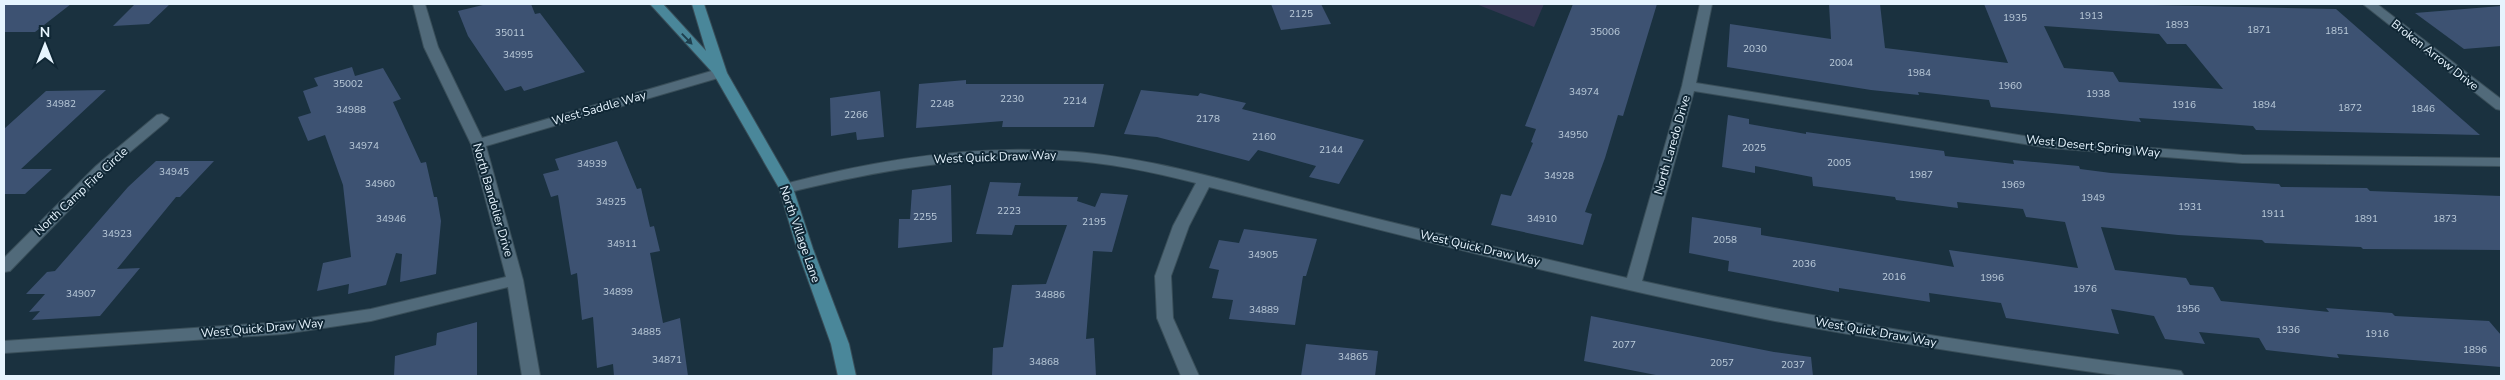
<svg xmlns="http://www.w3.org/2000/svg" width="2505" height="380" font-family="'Nunito Sans',sans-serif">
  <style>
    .green { fill: #333652 }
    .building { fill: #3d5272; fill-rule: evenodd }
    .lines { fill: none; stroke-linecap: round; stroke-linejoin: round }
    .street-casing { stroke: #394e59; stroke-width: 2 }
    .secondary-casing { stroke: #394e59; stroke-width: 2 }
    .street { fill: #516a7a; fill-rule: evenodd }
    .secondary { fill: #4a879a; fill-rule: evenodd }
    .oneway { fill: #1e3f4e }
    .labels { text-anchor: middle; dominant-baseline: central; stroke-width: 4; stroke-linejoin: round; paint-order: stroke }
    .number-label { font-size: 10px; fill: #bcccdb }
    .street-label { font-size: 12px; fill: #e6f4fe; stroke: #102735 }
  </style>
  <rect width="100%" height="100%" fill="#1a313f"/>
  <polygon class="green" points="1476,4 1544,4 1534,27"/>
  <g class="building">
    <polygon points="4,4 71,4 35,32 4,32"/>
    <polygon points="135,4 170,4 149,24 113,26"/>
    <polygon points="487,4 531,4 535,14 540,13 585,72 524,91 521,86 505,91 468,36 458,11"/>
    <polygon points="1271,4 1321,4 1331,24 1281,30"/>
    <polygon points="1573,4 1657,4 1623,116 1618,115 1605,158 1585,212 1592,214 1583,245 1491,225 1501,194 1511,196 1533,143 1531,142 1536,129 1525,126"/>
    <path d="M1829 4H1880L1885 48 2008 63 1984 4H2109L2336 9 2480 135 2256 130 2253 126 2139 118 2141 122 1991 107 1989 100 1918 92 1919 95 1871 90 1727 67 1730 24 1831 39ZM2044 26 2159 34 2167 44H2186L2223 89 2119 82 2113 72 2064 68Z"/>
    <polygon points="2501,6 2501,46 2464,49 2415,13"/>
    <polygon points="352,67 355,76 383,68 401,99 393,102 421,163 426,162 434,197 437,197 441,221 436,274 400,282 402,254 396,253 386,285 348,294 349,284 317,291 323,263 351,257 343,185 325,135 308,141 298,117 311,113 303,91 318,86 314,78"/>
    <polygon points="966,80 966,84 1104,84 1094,127 1002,127 1003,121 916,128 919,84"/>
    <polygon points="106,90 21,169 52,169 25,194 4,194 4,129 46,91"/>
    <polygon points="1141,90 1198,96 1200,93 1246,103 1242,109 1364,140 1339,184 1309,177 1316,166 1258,150 1249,161 1157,137 1124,134"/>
    <polygon points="880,91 884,137 857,140 856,132 831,136 830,98"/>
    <polygon points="1728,115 1749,119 1749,124 1806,134 1806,132 1944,151 1945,156 2014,164 2013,160 2079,166 2080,169 2111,173 2247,182 2279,184 2281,187 2367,188 2370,191 2501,196 2501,250 2363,249 2361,247 2265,243 2262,240 2178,235 2101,227 2115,270 2186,278 2190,285 2213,287 2221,301 2329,312 2326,308 2392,313 2395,316 2489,321 2501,335 2501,367 2337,354 2339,358 2266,350 2259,338 2199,332 2205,344 2165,339 2154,316 2111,309 2119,334 2006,318 2001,303 1929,293 1930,302 1839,288 1839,292 1728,271 1729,261 1689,253 1692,217 1761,228 1761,235 1954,267 1949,250 2078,268 2065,222 2026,217 2023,209 1957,202 1958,208 1896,200 1895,197 1813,186 1812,177 1755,166 1755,173 1722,167"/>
    <polygon points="617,141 637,189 641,188 650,227 654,226 660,251 650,253 663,323 680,318 688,376 614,376 613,364 597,368 593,317 582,320 577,273 571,275 558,195 551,197 543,174 559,170 555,159"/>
    <polygon points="156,161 214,161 180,197 176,197 117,269 140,268 100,316 32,320 40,311 29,312 45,294 26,294 47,272 55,271 128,187"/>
    <polygon points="990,182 1021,183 1018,196 1078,197 1077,201 1095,207 1101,193 1128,195 1112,252 1093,251 1086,339 1094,338 1096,376 992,376 993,348 1003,347 1012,285 1046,284 1067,225 1015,225 1012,235 976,234"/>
    <polygon points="951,185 952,242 898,248 899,219 910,219 912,190"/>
    <polygon points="1244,229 1317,239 1306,276 1303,276 1295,325 1229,319 1233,300 1212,298 1219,270 1209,268 1219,240 1239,243"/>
    <polygon points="1591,316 1774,352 1811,357 1813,376 1661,376 1584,361"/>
    <polygon points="477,322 477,376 394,376 395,356 436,345 437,333"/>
    <polygon points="1306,344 1378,351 1375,376 1301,376"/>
  </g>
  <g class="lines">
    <defs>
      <g id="street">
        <polygon points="413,4 425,4 438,47 482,138 715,70 720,69 727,73 725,76 486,146 523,280 540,376 522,376 508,287 371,321 283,334 4,353 4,341 283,322 371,309 506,277 471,144 424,47"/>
        <path d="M1700 4H1712L1696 83 2050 140 2242 155 2501 158V166L2242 163 2050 148 1694 91 1642 281C1818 320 1996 347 2175 370L2181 371 2184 376H2128L2107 374C1994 358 1882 341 1770 320 1582 283 1395 233 1209 187L1189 226 1171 276 1173 318 1199 376H1181L1157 318 1155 276 1173 226 1196 183C1152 172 1107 162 1061 160 968 154 876 171 786 193L779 188 781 185C871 161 966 145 1060 151 1145 155 1228 182 1310 202 1415 229 1521 253 1627 278L1682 86Z"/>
        <polygon points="2363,4 2377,4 2501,99 2501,110 2496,109"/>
        <polygon points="162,114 169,118 167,121 106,172 10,271 4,272 4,258 96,166 157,115"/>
      </g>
      <polygon id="secondary" points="650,4 663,4 706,51 692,4 704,4 727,73 793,188 813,249 849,344 856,376 838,376 831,344 797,249 779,188 713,73"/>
    </defs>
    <use href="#street" class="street-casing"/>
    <use href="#secondary" class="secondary-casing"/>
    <use href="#street" class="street"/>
    <use href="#secondary" class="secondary"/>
  </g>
  <defs><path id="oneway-solid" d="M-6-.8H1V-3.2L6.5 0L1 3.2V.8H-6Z" transform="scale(1.25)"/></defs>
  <use class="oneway" href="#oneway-solid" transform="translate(687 39) rotate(46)"/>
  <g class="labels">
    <g class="number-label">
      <text x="1301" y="14">2125</text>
      <text x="2091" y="16">1913</text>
      <text x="2015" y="18">1935</text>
      <text x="2177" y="25">1893</text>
      <text x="2259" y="30">1871</text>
      <text x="2337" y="31">1851</text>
      <text x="1605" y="32">35006</text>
      <text x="510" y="33">35011</text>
      <text x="1755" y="49">2030</text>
      <text x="518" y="55">34995</text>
      <text x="1841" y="63">2004</text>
      <text x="1919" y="73">1984</text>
      <text x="348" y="84">35002</text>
      <text x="2010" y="86">1960</text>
      <text x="1584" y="92">34974</text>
      <text x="2098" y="94">1938</text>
      <text x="1012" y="99">2230</text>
      <text x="1075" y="101">2214</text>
      <text x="61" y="104">34982</text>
      <text x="942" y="104">2248</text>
      <text x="2184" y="105">1916</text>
      <text x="2264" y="105">1894</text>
      <text x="2350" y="108">1872</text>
      <text x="2423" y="109">1846</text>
      <text x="351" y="110">34988</text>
      <text x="856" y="115">2266</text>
      <text x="1208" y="119">2178</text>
      <text x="1573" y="135">34950</text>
      <text x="1264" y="137">2160</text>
      <text x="364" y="146">34974</text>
      <text x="1754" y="148">2025</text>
      <text x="1331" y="150">2144</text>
      <text x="1839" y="163">2005</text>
      <text x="592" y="164">34939</text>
      <text x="174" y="172">34945</text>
      <text x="1921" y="175">1987</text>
      <text x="1559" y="176">34928</text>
      <text x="380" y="184">34960</text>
      <text x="2013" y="185">1969</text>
      <text x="2093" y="198">1949</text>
      <text x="611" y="202">34925</text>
      <text x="2190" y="207">1931</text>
      <text x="1009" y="211">2223</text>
      <text x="2273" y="214">1911</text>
      <text x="925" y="217">2255</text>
      <text x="391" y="219">34946</text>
      <text x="1542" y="219">34910</text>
      <text x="2366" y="219">1891</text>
      <text x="2445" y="219">1873</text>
      <text x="1094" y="222">2195</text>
      <text x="117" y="234">34923</text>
      <text x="1725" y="240">2058</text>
      <text x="622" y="244">34911</text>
      <text x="1263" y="255">34905</text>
      <text x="1804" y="264">2036</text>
      <text x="1894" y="277">2016</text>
      <text x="1992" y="278">1996</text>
      <text x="2085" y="289">1976</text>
      <text x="618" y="292">34899</text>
      <text x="81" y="294">34907</text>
      <text x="1050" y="295">34886</text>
      <text x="2188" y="309">1956</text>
      <text x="1264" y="310">34889</text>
      <text x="2288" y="330">1936</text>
      <text x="646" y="332">34885</text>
      <text x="2377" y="334">1916</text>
      <text x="1624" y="345">2077</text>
      <text x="2475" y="350">1896</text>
      <text x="1353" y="357">34865</text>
      <text x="667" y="360">34871</text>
      <text x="1044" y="362">34868</text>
      <text x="1722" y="363">2057</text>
      <text x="1793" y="365">2037</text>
    </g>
    <g class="street-label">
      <text transform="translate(2435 55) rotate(38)">Broken Arrow Drive</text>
      <text transform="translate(599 108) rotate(-16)">West Saddle Way</text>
      <text transform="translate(1672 145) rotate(-74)">North Laredo Drive</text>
      <text transform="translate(2093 146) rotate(6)">West Desert Spring Way</text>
      <text transform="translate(995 157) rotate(-2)">West Quick Draw Way</text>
      <text transform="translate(81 191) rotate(-43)">North Camp Fire Circle</text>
      <text transform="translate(493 200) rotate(74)">North Bandolier Drive</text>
      <text transform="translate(800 234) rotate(71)">North Village Lane</text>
      <text transform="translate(1480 248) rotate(13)">West Quick Draw Way</text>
      <text transform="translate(262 328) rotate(-5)">West Quick Draw Way</text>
      <text transform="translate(1876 332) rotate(10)">West Quick Draw Way</text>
    </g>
  </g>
  <rect width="2505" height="380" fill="none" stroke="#e6f4fe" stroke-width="10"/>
  <g transform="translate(45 45)" stroke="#102735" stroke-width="4" paint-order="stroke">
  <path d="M0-4L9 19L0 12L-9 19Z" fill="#e6f4fe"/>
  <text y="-8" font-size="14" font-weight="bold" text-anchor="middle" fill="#e6f4fe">N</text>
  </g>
</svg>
